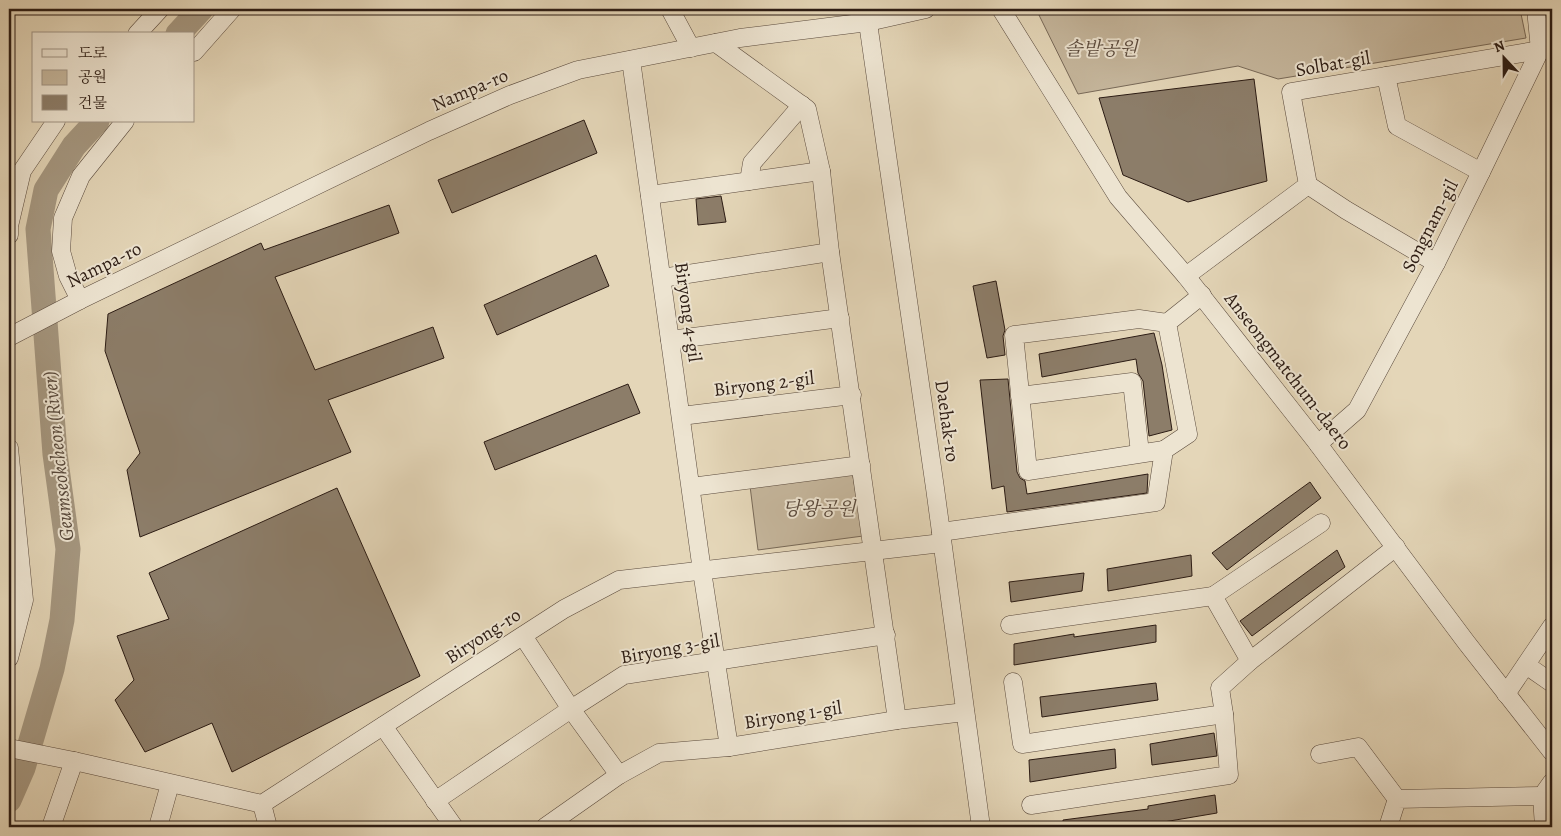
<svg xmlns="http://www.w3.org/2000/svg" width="1561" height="836" font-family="Alegreya,'Noto Serif KR',serif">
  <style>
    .green { fill: #c5b69c; stroke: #786958 }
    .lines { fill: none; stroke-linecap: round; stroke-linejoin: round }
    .river { stroke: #a59780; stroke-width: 25 }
    .building { fill: #8c7d69; stroke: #2c1c14 }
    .minor-casing { stroke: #5a4a3d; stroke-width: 19 }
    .minor { stroke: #ede4d1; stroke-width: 18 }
    .labels { text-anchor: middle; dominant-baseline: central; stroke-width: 4; stroke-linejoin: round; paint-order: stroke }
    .park-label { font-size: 19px; font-style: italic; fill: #5a4a3d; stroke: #ede4d1 }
    .street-label { font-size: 19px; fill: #2c1c14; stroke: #ede4d1 }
    .water-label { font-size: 20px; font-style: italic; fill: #56473a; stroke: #ede4d1 }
  </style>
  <rect width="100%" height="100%" fill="#e4d6b8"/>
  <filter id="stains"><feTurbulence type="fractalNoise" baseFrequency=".004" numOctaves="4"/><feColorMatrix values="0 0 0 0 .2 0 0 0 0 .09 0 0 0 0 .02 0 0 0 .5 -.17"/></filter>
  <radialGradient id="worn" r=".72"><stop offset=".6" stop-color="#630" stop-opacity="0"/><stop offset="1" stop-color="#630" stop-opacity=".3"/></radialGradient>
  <g class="green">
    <polygon points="1036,9 1520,9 1526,38 1278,79 1238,66 1078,94"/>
    <polygon points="852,470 863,536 758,550 750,486"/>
  </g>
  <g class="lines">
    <g class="river">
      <polyline points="178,34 201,9"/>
      <polyline points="9,800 23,768 52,669 62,620 68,549 55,454 38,229 46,190 74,146 97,121"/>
    </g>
  </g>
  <g class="building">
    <polygon points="1254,79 1267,181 1188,202 1123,175 1099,98"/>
    <polygon points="584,120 597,153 452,213 438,180"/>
    <polygon points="721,196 726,222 698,225 696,199"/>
    <polygon points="389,205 399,233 275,277 315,370 433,327 444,358 328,400 351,452 140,537 127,470 140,453 105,351 108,314 261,243 264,250"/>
    <polygon points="596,255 609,286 497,335 484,305"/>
    <polygon points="996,281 1005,330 1003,336 1005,355 987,358 973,286"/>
    <polygon points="1154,333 1162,365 1172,430 1149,436 1143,381 1138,373 1136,359 1042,377 1039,354"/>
    <polygon points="1008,379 1017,472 1020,478 1025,481 1027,494 1148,474 1147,493 1007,512 1004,486 992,489 980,380"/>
    <polygon points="628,384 640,413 495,470 484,442"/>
    <polygon points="1310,482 1321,498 1227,570 1212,553"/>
    <polygon points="337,488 420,676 232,772 212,723 145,752 115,700 134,680 117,636 169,619 149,573"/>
    <polygon points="1337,550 1345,567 1252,636 1240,621"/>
    <polygon points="1191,555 1192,576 1108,591 1107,569"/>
    <polygon points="1084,573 1082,591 1011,602 1009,582"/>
    <polygon points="1156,625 1156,642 1014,665 1014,644 1074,634 1074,637"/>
    <polygon points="1156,683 1158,700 1042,717 1040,697"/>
    <polygon points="1214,733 1217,756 1152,765 1150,744"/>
    <polygon points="1115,749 1116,768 1030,782 1029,760"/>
    <polygon points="1215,795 1217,813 1134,827 1063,827 1063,820 1148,809 1148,806"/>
  </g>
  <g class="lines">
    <defs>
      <g id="minor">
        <polyline points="670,9 691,48"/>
        <polyline points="866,9 935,488 981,827"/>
        <polyline points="1001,9 1118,197 1186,276 1318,444 1466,642 1552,752"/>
        <polyline points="137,34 160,9"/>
        <polyline points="716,43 807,109 821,171 830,252 897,720"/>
        <polyline points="194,52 232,9"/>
        <polyline points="631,60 702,571 729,747"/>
        <polyline points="1386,76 1397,126 1481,172"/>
        <polyline points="749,181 752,163 802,105"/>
        <polyline points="1308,185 1346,210 1436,263"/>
        <polyline points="650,195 821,171"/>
        <polyline points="9,235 9,226 22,171 56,121"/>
        <polyline points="1186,276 1308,185 1291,92 1552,48"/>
        <polyline points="662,278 830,252"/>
        <polyline points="80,300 68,276 61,251 63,218 81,176 125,121"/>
        <polyline points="9,337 80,300 429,131 510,95 578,70 740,38 868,22 926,9"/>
        <polyline points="670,340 840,318"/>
        <polyline points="1020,396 1132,382 1140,453"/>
        <polyline points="681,416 852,395"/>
        <polyline points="1318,444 1357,410 1436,263 1481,172 1540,50 1536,9"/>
        <polyline points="9,448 24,600 9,658"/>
        <polyline points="1164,450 1028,471 1014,335 1139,319 1167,323"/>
        <polyline points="691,487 861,465"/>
        <polyline points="1321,523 1213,596 1250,661 1396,547"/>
        <polyline points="941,532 1156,502 1164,450 1188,434 1167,323 1202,295"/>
        <polyline points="1010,625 1213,596"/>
        <polyline points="523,636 571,709 619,775"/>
        <polyline points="1526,665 1552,683"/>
        <polyline points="1013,682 1022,744 1224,714 1220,688 1250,661"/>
        <polyline points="1506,694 1552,626"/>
        <polyline points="383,726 454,827"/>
        <polyline points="9,748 74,761 262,804 564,609 619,580 942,543"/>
        <polyline points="1320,754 1358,747 1397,799"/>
        <polyline points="435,801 571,709 624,675 886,635"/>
        <polyline points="262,804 268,827"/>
        <polyline points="1031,805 1229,775 1224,714"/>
        <polyline points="51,827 74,761"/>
        <polyline points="158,827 170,784"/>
        <polyline points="545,827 619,775 659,753 729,747 897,720 965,712"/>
        <polyline points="1388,827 1397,799 1542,796"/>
        <polyline points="1544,827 1542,796 1552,782"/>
      </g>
    </defs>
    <use href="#minor" class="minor-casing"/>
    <use href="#minor" class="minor"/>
  </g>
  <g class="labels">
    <g class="park-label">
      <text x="1101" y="49">솔밭공원</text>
      <text x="819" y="509">당왕공원</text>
    </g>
    <g class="street-label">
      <text transform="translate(1333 64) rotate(-10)">Solbat-gil</text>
      <text transform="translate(470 90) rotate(-23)">Nampa-ro</text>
      <text transform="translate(1430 226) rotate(-63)">Songnam-gil</text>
      <text transform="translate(104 265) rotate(-26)">Nampa-ro</text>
      <text transform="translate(688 312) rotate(82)">Biryong 4-gil</text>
      <text transform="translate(1288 371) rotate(52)">Anseongmatchum-daero</text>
      <text transform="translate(764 384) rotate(-7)">Biryong 2-gil</text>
      <text transform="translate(947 421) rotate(82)">Daehak-ro</text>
      <text transform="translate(483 636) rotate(-33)">Biryong-ro</text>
      <text transform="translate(670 649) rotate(-10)">Biryong 3-gil</text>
      <text transform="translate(793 715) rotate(-9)">Biryong 1-gil</text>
    </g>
    <g class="water-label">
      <text transform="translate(58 456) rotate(-96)">Geumseokcheon (River)</text>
    </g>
  </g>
  <rect width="1561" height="836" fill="none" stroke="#e4d6b8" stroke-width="30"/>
  <rect x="10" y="10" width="1541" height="816" fill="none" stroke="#2c1c14" stroke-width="2.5"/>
  <rect x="15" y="15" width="1531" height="806" fill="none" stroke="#2c1c14"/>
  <rect x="32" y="32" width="162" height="90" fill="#ede4d1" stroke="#a09485"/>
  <rect x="42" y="49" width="25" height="8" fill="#ede4d1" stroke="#a09485"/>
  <text x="78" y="58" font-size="15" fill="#2c1c14">도로</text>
  <rect x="42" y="70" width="25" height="15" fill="#c5b69c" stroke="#a09485"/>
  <text x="78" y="82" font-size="15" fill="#2c1c14">공원</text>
  <rect x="42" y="95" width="25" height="15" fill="#8c7d69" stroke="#a09485"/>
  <text x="78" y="108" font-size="15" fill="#2c1c14">건물</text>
  <g transform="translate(1504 58) rotate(338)" stroke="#ede4d1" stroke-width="4" paint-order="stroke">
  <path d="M0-4L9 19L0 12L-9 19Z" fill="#2c1c14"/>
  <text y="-8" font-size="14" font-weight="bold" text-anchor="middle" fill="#2c1c14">N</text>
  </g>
  <rect width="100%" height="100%" filter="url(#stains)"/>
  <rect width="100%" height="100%" fill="url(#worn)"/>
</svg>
